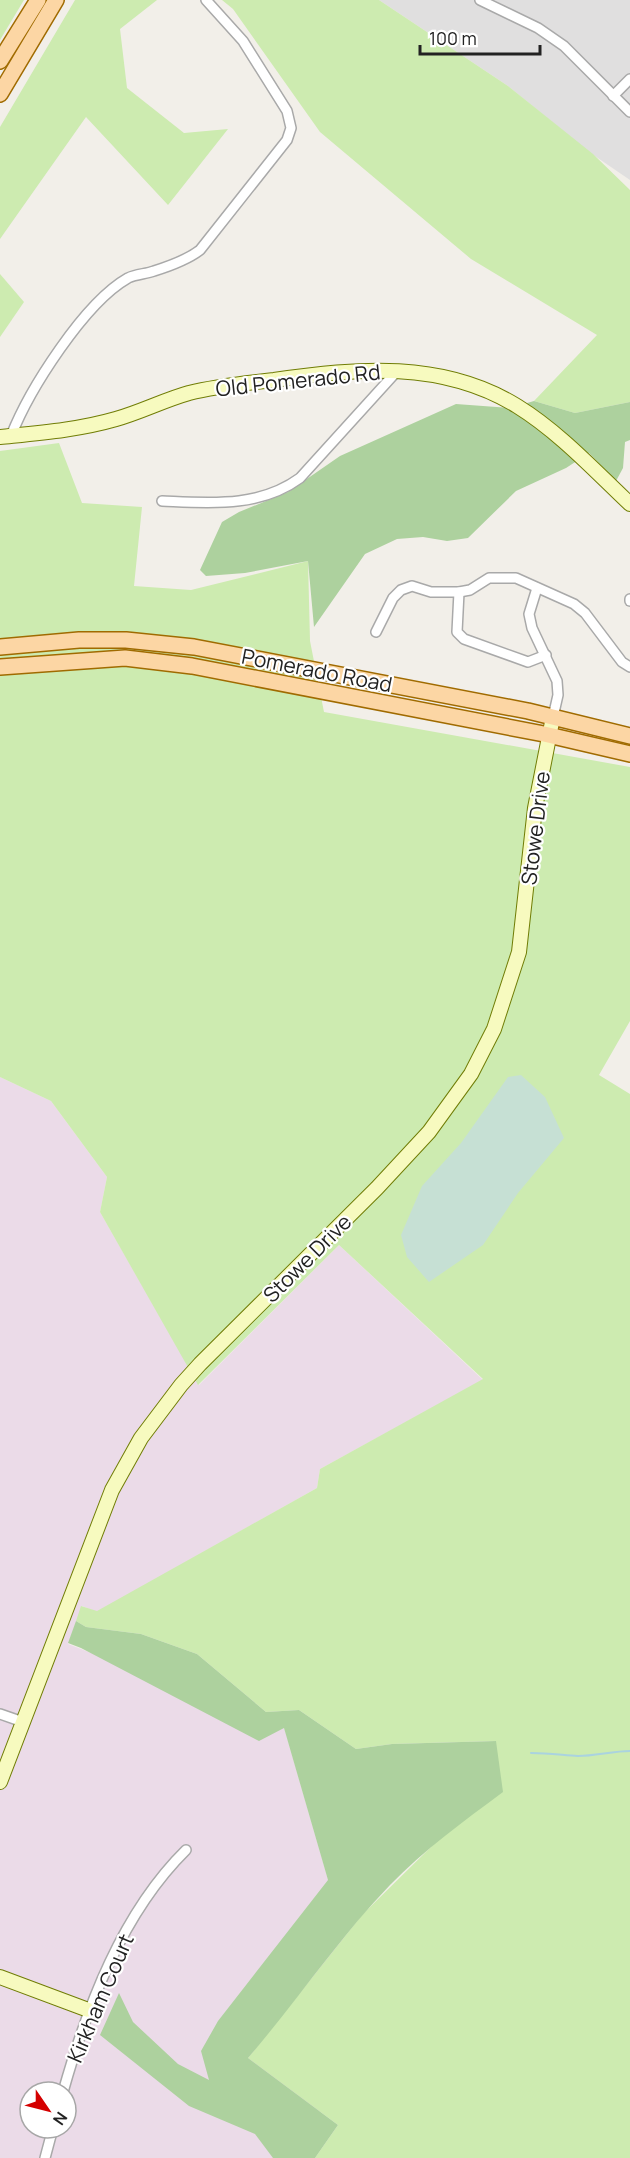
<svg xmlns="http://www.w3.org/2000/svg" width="630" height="2158" font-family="Manrope,sans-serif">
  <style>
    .residential { fill: #e0dfdf }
    .industrial { fill: #ebdbe8; fill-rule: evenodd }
    .grass { fill: #cdebb0 }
    .forest { fill: #add19e }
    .wetland { fill: #c6e0d4 }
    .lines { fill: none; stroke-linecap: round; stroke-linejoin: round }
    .stream { stroke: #aad3df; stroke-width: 2 }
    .street-casing { stroke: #a9a9a9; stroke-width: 12 }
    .secondary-casing { stroke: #707d05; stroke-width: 16 }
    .primary-casing { stroke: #a06b00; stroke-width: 18 }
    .street { stroke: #fff; stroke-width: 9 }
    .secondary { stroke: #f7fabf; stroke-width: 14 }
    .primary { stroke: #fcd6a4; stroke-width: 15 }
    .labels { text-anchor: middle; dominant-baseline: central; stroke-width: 4.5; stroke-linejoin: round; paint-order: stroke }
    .street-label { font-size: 21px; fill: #222; stroke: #fff }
  </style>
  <rect width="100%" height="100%" fill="#f2efe9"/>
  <polygon class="residential" points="379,0 630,0 630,180 589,152 508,86"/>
  <path class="industrial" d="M0 1077 51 1101 107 1177 100 1212 199 1385 339 1245 483 1380 320 1469 317 1488 97 1612 82 1606 68 1644 284 1727 344 1935 312 2158H0ZM30 2092H66V2128H30Z"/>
  <g class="grass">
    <polygon points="0,0 24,0 0,40"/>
    <polygon points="75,0 157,0 120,29 127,88 184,133 228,129 168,205 86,117 0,239 0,127"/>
    <polygon points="222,0 379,0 508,86 593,154 630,190 630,402 575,413 534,401 597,335 471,259 320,132 233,9"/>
    <polygon points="0,274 24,302 0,337"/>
    <polygon points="59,443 82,503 142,507 134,586 191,590 308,561 310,641 324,712 630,767 630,1021 599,1075 630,1094 630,2158 315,2158 338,2125 248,2058 362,1915 437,1841 496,1741 392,1744 356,1749 299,1710 266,1712 197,1654 141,1634 86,1627 76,1621 81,1606 97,1611 317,1488 320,1469 483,1379 339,1245 198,1385 100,1212 107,1177 51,1101 0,1077 0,451"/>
  </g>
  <g class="forest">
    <polygon points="534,401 575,413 630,402 630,440 625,442 623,468 616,481 589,453 566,468 516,491 468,538 447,541 423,537 397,539 365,554 314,627 308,561 245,573 206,576 200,570 222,522 239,512 288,492 340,456 456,404 510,408"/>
    <path d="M76 1621 86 1627 141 1634 197 1654 266 1712 299 1710 356 1749 392 1744 496 1741 503 1792C464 1821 424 1850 390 1885 338 1939 297 2001 248 2058L338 2125 315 2158H273L255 2134 189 2106 100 2035 119 1993 133 2022 178 2064 209 2080 201 2051 218 2021 328 1880 284 1728 259 1741 81 1648 68 1643Z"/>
  </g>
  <polygon class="wetland" points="521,1075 545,1097 564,1138 518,1193 483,1245 429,1282 407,1257 401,1235 422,1186 461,1143 508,1077"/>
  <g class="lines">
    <path class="stream" d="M531 1753C548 1753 562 1755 578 1756 595 1756 613 1751 630 1751"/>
    <defs>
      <g id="street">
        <polyline points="480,0 538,28 564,46 630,112"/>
        <polyline points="613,96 630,79"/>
        <path d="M11 436C29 390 84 303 128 278 136 274 146 274 154 271 170 266 187 260 200 250L287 140 291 128 287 111 243 41 206 0"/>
        <path d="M162 501C210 503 259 508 300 478L398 370"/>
        <polyline points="537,588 529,614 532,628 557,681 558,695 553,717"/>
        <polyline points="459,592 457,632 464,639 528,662 546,655"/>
        <polyline points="630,599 630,601"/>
        <polyline points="376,632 393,598 401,590 412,586 431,592 459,592 470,590 489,578 516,578 574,604 585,613 622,662 630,667"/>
        <polyline points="0,1714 23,1722"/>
        <path d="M63 2092C87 2007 122 1913 186 1850"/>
        <polyline points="45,2158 53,2128"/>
      </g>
      <g id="secondary">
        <path d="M0 437C39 433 78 430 116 419 141 412 164 400 189 393 217 386 246 383 274 380 358 368 442 360 517 406 559 432 594 470 630 504"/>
        <polyline points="0,1782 112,1490 141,1438 181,1385 200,1364 377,1188 429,1132 471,1074 494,1029 519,952 535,808 553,717"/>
        <polyline points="0,1977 91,2011"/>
      </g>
      <g id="primary">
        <polyline points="0,61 38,0"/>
        <polyline points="0,94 56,0"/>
        <polyline points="0,647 79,640 126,640 194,647 528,711 630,736"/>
        <polyline points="0,667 125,658 192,666 544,734 630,754"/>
      </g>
    </defs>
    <use href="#street" class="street-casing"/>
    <use href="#secondary" class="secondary-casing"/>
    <use href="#primary" class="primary-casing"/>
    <use href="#street" class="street"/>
    <use href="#secondary" class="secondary"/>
    <use href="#primary" class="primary"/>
  </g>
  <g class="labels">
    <g class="street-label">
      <text transform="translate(298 380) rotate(-6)">Old Pomerado Rd</text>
      <text transform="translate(317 670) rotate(11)">Pomerado Road</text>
      <text transform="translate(535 828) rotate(-83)">Stowe Drive</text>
      <text transform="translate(307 1258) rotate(-45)">Stowe Drive</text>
      <text transform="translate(100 1998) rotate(-67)">Kirkham Court</text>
    </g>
  </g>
  <g transform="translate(48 2110) rotate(125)"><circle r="28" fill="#ffffff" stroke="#a7a7a7" stroke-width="1.5"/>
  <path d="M0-4.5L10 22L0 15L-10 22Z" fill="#d40000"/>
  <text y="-9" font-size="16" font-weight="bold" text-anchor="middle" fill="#222222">N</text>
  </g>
  <path d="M420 45v9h120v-9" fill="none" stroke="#222222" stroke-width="3"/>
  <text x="429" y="45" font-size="18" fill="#222222" stroke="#ffffff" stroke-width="4.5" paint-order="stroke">100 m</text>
</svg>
